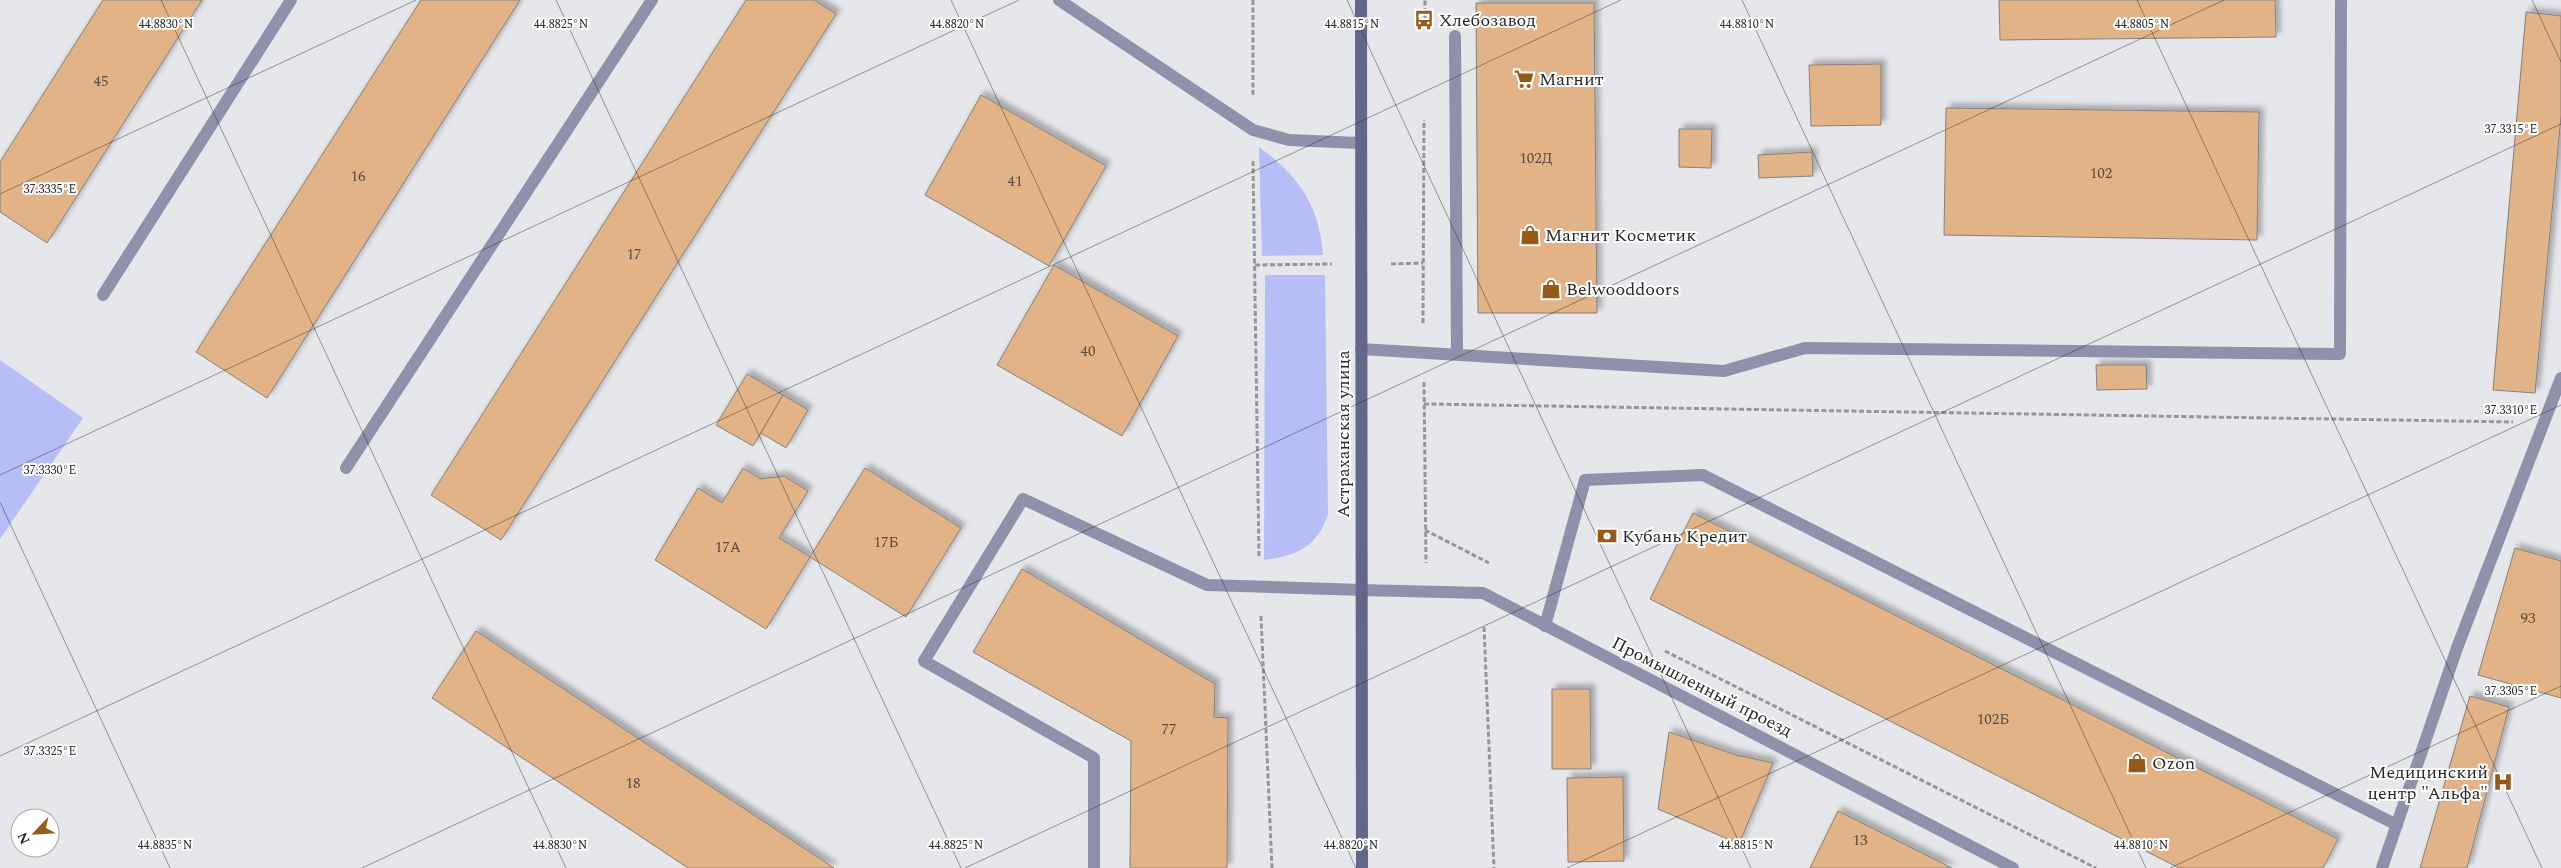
<svg xmlns="http://www.w3.org/2000/svg" width="2561" height="868" font-family="Spectral,serif">
  <style>
    .green { fill: #b7bef7 }
    .building { fill: #e2b387; stroke: #84817e; filter: url(#shadow) }
    .lines { fill: none; stroke-linecap: round; stroke-linejoin: round }
    .path { stroke: #959698; stroke-width: 3; stroke-dasharray: 5 2.5; stroke-linecap: butt }
    .lane { stroke: #8d91a9; stroke-width: 12 }
    .street { stroke: #8d91a9; stroke-width: 12 }
    .secondary { stroke: #63678a; stroke-width: 12 }
    .ticks { fill: none; stroke: #282829; stroke-width: 1; stroke-opacity: 0.45 }
    .labels { text-anchor: middle; dominant-baseline: central; stroke-width: 4; stroke-linejoin: round; paint-order: stroke }
    .number-label { font-size: 15px; fill: #564b40 }
    .poi-label { font-size: 18px; fill: #282829; stroke: #fff; text-anchor: start }
    .street-label { font-size: 18px; fill: #282829; stroke: #fff }
    .ticks-label { font-size: 12px; text-anchor: middle; fill: #282829; stroke: #fff; stroke-width: 4; stroke-linejoin: round; paint-order: stroke }
  </style>
  <defs>
    <filter id="shadow"><feDropShadow dx="4.5" dy="-4.5" stdDeviation="2.5" flood-color="#0004"/></filter>
  </defs>
  <rect width="100%" height="100%" fill="#e6e7eb"/>
  <g class="green">
    <path d="M1259 147C1299 176 1319 205 1323 255L1262 256Z"/>
    <path d="M1265 275H1325L1328 514C1318 546 1297 556 1264 560Z"/>
    <polygon points="0,360 83,418 0,539"/>
  </g>
  <g class="building">
    <polygon points="103,0 202,0 47,243 0,212 0,162"/>
    <polygon points="421,0 520,0 267,398 196,352"/>
    <polygon points="746,0 814,0 836,14 501,540 431,495"/>
    <polygon points="1999,0 2275,0 2276,37 2000,40"/>
    <polygon points="1476,3 1594,3 1597,313 1478,313"/>
    <polygon points="2526,12 2561,16 2561,116 2535,393 2493,390"/>
    <polygon points="1881,64 1881,125 1811,126 1809,65"/>
    <polygon points="981,95 1106,166 1049,266 925,195"/>
    <polygon points="1946,108 2259,112 2257,240 1944,235"/>
    <polygon points="1679,129 1712,129 1711,168 1679,167"/>
    <polygon points="1812,152 1813,176 1759,178 1758,155"/>
    <polygon points="1054,265 1178,336 1122,436 997,365"/>
    <polygon points="2096,365 2146,365 2147,389 2097,390"/>
    <polygon points="747,374 783,395 753,446 716,425"/>
    <polygon points="783,395 808,410 786,448 761,433"/>
    <polygon points="743,468 760,479 784,476 808,491 779,538 810,557 766,629 655,560 698,488 722,503"/>
    <polygon points="865,468 961,528 906,617 810,557"/>
    <polygon points="1693,513 2338,839 2323,868 2179,868 1650,599"/>
    <polygon points="2515,548 2561,561 2561,698 2478,675"/>
    <polygon points="1022,569 1215,684 1214,717 1228,718 1227,868 1130,868 1131,741 973,652"/>
    <polygon points="476,631 834,868 688,868 432,698"/>
    <polygon points="1552,689 1590,689 1591,769 1552,769"/>
    <polygon points="2470,696 2509,707 2467,868 2420,868"/>
    <polygon points="1669,732 1736,755 1773,763 1739,844 1658,809"/>
    <polygon points="1623,777 1624,861 1568,862 1567,778"/>
    <polygon points="1838,811 1952,868 1810,868"/>
  </g>
  <g class="lines">
    <g class="path">
      <polyline points="1425,28 1425,0"/>
      <polyline points="1253,95 1253,0"/>
      <polyline points="1253,161 1259,558"/>
      <polyline points="1391,264 1423,263"/>
      <polyline points="1255,265 1332,264"/>
      <polyline points="1423,323 1424,120"/>
      <polyline points="1424,382 1426,563"/>
      <polyline points="1424,404 2513,422"/>
      <polyline points="1425,530 1489,563"/>
      <polyline points="1261,616 1272,868"/>
      <polyline points="1484,627 1494,868"/>
      <polyline points="1665,651 2096,868"/>
    </g>
    <g class="lane">
      <polyline points="1059,0 1253,130 1289,140 1360,143"/>
      <polyline points="1455,36 1457,354"/>
      <polyline points="103,295 291,0"/>
      <polyline points="1361,349 1724,371 1805,348 2340,354 2341,0"/>
      <polyline points="346,468 652,0"/>
      <polyline points="1545,626 1585,480 1703,475 2397,825"/>
      <polyline points="1094,868 1094,758 924,661 1023,499 1207,585 1361,590"/>
      <polyline points="2382,868 2457,648 2561,378"/>
    </g>
    <polyline class="street" points="1361,590 1483,593 2013,868"/>
    <polyline class="secondary" points="1361,0 1362,868"/>
  </g>
  <path class="ticks" d="M161 0 566 868M556 0 961 868M951 0 1356 868M1347 0 1751 868M1742 0 2146 868M2137 0 2542 868M2532 0 2561 62M0 194 416 0M0 475 1019 0M0 502 170 868M0 756 1621 0M362 868 2224 0M965 868 2561 124M1567 868 2561 405M2170 868 2561 686"/>
  <defs>
    <symbol id="bus-bare" viewBox="-9 -9 18 18"><path d="M-5-6H5V4H4V6H2V4H-2V6H-4V4H-5ZM-3.5-4V0h7V-4ZM-3.5 1.2v1.5H-2V1.2ZM2 1.2v1.5H3.5V1.2Z" fill="#945b18" stroke="#fff" stroke-width="2.5" paint-order="stroke"/></symbol>
    <symbol id="supermarket-bare" viewBox="-9 -9 18 18"><path d="M-6-5.5h2.5l.6 2H6L4.5 2H-2.5L-4.4-4H-6ZM-1.5 3.2a1.3 1.3 0 1 0 .1 0ZM3 3.2a1.3 1.3 0 1 0 .1 0Z" fill="#945b18" stroke="#fff" stroke-width="2.5" paint-order="stroke"/></symbol>
    <symbol id="shop-bare" viewBox="-9 -9 18 18"><path d="M-5-2.5h2.3a2.7 3.5 0 0 1 5.4 0H5L5.5 6h-11ZM-1.5-2.5h3a1.5 2.3 0 0 0-3 0Z" fill="#945b18" stroke="#fff" stroke-width="2.5" paint-order="stroke"/></symbol>
    <symbol id="bank-bare" viewBox="-9 -9 18 18"><path d="M-6-4H6V4H-6ZM0-2.3a2.3 2.3 0 1 0 0 4.6a2.3 2.3 0 1 0 0-4.6Z" fill="#945b18" stroke="#fff" stroke-width="2.5" paint-order="stroke"/></symbol>
    <symbol id="hospital-bare" viewBox="-9 -9 18 18"><path d="M-5-5h3v3.5h4V-5h3V5h-3V1.5h-4V5h-3Z" fill="#945b18" stroke="#fff" stroke-width="2.5" paint-order="stroke"/></symbol>
  </defs>
  <g fill-rule="evenodd">
    <use href="#bus-bare" x="1410" y="6" width="28" height="28"/>
    <use href="#supermarket-bare" x="1510" y="65" width="28" height="28"/>
    <use href="#shop-bare" x="1516" y="221" width="28" height="28"/>
    <use href="#shop-bare" x="1537" y="275" width="28" height="28"/>
    <use href="#bank-bare" x="1593" y="522" width="28" height="28"/>
    <use href="#shop-bare" x="2123" y="749" width="28" height="28"/>
    <use href="#hospital-bare" x="2489" y="768" width="28" height="28"/>
  </g>
  <g class="labels">
    <g class="number-label">
      <text x="101" y="81">45</text>
      <text x="1536" y="158">102Д</text>
      <text x="2101" y="173">102</text>
      <text x="358" y="176">16</text>
      <text x="1015" y="181">41</text>
      <text x="634" y="254">17</text>
      <text x="1088" y="351">40</text>
      <text x="886" y="542">17Б</text>
      <text x="728" y="547">17А</text>
      <text x="2528" y="618">93</text>
      <text x="1993" y="719">102Б</text>
      <text x="1169" y="729">77</text>
      <text x="633" y="783">18</text>
      <text x="1860" y="840">13</text>
    </g>
    <g class="poi-label">
      <text x="1439" y="20">Хлебозавод</text>
      <text x="1539" y="79">Магнит</text>
      <text x="1545" y="235">Магнит Косметик</text>
      <text x="1566" y="289">Belwooddoors</text>
      <text x="1622" y="536">Кубань Кредит</text>
      <text x="2152" y="763">Ozon</text>
      <text x="2488" y="772" text-anchor="end">Медицинский<tspan x="2488" dy="21">центр "Альфа"</tspan></text>
    </g>
    <g class="street-label">
      <text transform="translate(1343 434) rotate(-90)">Астраханская улица</text>
      <text transform="translate(1702 687) rotate(27)">Промышленный проезд</text>
    </g>
  </g>
  <g class="ticks-label">
    <text x="166" y="28">44.8830°N</text>
    <text x="561" y="28">44.8825°N</text>
    <text x="957" y="28">44.8820°N</text>
    <text x="1352" y="28">44.8815°N</text>
    <text x="2142" y="28">44.8805°N</text>
    <text x="1747" y="28">44.8810°N</text>
    <text x="2511" y="133">37.3315°E</text>
    <text x="50" y="193">37.3335°E</text>
    <text x="2511" y="414">37.3310°E</text>
    <text x="50" y="474">37.3330°E</text>
    <text x="2511" y="695">37.3305°E</text>
    <text x="50" y="755">37.3325°E</text>
    <text x="165" y="849">44.8835°N</text>
    <text x="560" y="849">44.8830°N</text>
    <text x="956" y="849">44.8825°N</text>
    <text x="1351" y="849">44.8820°N</text>
    <text x="1746" y="849">44.8815°N</text>
    <text x="2141" y="849">44.8810°N</text>
  </g>
  <g transform="translate(35 833) rotate(245)"><circle r="24" fill="#ffffff" stroke="#a9a9a9"/>
  <path d="M0-4L9 19L0 12L-9 19Z" fill="#945b18"/>
  <text y="-8" font-size="14" font-weight="bold" text-anchor="middle" fill="#282829">N</text>
  </g>
</svg>
